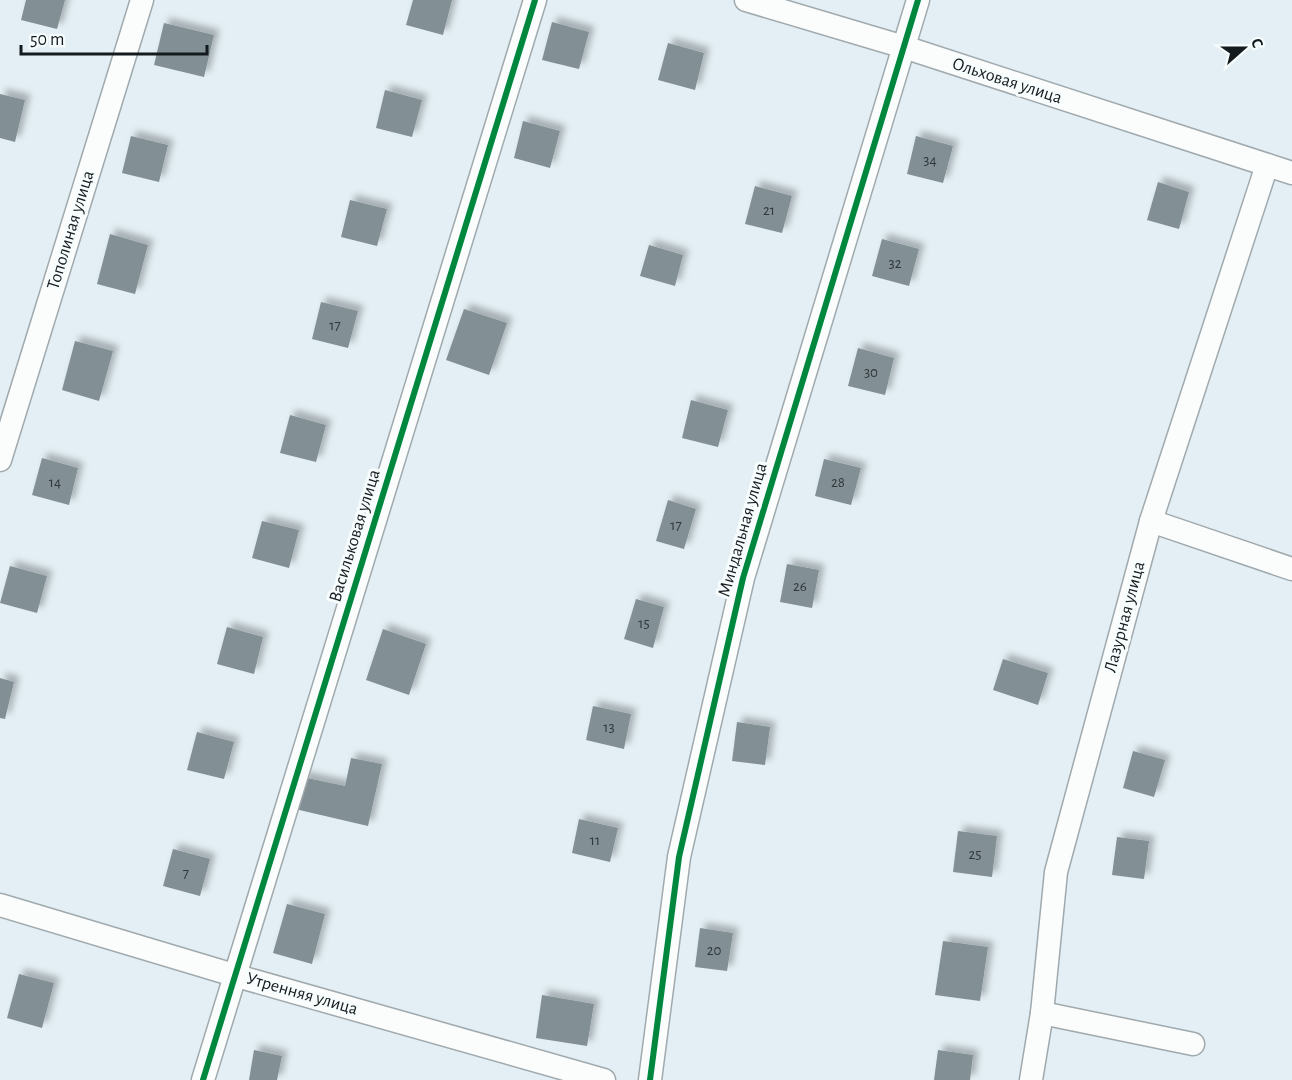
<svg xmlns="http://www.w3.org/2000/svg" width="1292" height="1080" font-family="'Alegreya Sans',sans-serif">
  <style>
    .building { fill: #828f94; filter: url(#shadow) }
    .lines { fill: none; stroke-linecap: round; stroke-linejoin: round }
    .street-casing { stroke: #a0a9ad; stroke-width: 25 }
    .street { stroke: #fbfdfd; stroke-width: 22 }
    .cycleway-casing { stroke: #f7fcfd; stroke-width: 10 }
    .cycleway { stroke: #00873e; stroke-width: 6 }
    .labels { text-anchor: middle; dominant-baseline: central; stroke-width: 6; stroke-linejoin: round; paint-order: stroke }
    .number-label { font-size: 15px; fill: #30383c }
    .street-label { font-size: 18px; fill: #141b1e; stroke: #f7fcfd }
  </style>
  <defs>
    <filter id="shadow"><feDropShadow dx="5.5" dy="-5.5" stdDeviation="3" flood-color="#0004"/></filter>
  </defs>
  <rect width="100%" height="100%" fill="#e3eff4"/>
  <g class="building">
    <polygon points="26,0 65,0 57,29 21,20"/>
    <polygon points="413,0 452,0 443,35 406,25"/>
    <polygon points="552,22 589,32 579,69 542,60"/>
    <polygon points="164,23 214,35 204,77 154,65"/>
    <polygon points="668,43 704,53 695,90 658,80"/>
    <polygon points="385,90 422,100 412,137 376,128"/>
    <polygon points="0,94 25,100 15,142 0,138"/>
    <polygon points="523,121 560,131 550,168 514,158"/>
    <polygon points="131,136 168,145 159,182 122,173"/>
    <polygon points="916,136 953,146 943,183 907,174"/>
    <polygon points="1158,182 1189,192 1179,229 1147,220"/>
    <polygon points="755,186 792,196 782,233 745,224"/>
    <polygon points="350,200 387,209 377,246 341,237"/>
    <polygon points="110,234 148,245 135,294 97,284"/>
    <polygon points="882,239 919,249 909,286 872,276"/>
    <polygon points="649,245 683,255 675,286 640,276"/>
    <polygon points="321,302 358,311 348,348 312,339"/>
    <polygon points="464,309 507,323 489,375 446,360"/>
    <polygon points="75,341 113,351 99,401 62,390"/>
    <polygon points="858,348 894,358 885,395 848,386"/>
    <polygon points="691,400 728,410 718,447 682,438"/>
    <polygon points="290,415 326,425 316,462 280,453"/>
    <polygon points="42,458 78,468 69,505 32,495"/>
    <polygon points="824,459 861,468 851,505 815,496"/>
    <polygon points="668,500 696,509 684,549 656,541"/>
    <polygon points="262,521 299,530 289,568 252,558"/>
    <polygon points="787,564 819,570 812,608 780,602"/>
    <polygon points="10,566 47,576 37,613 0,603"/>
    <polygon points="636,599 664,607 653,648 624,639"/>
    <polygon points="227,627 263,637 254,674 217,664"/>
    <polygon points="383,629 426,644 409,695 366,680"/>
    <polygon points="1003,659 1048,673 1038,705 993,690"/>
    <polygon points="0,678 14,682 5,719 0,718"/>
    <polygon points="593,706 631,714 624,749 586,740"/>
    <polygon points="737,722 770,727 765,765 732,761"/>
    <polygon points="197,732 234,742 224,779 187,770"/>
    <polygon points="1133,751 1165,760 1154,797 1123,788"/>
    <polygon points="351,758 382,764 368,826 295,809 302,777 345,786"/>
    <polygon points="579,819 618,828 610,862 572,853"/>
    <polygon points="958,831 997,836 992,877 953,872"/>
    <polygon points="1117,837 1149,841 1144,879 1112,875"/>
    <polygon points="173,849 210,859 200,896 163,886"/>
    <polygon points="287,904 325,914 312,964 273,953"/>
    <polygon points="700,928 733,933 727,971 695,967"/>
    <polygon points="943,941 988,947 980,1001 935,995"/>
    <polygon points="19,974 54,983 42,1028 7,1018"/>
    <polygon points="542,995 594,1004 587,1046 536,1038"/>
    <polygon points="254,1050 282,1056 277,1080 249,1080"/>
    <polygon points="938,1050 973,1055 970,1080 934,1080"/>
  </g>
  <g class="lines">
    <defs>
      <g id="street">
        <polyline points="746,0 904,47 1292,173"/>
        <polyline points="0,460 142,0"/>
        <polyline points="1151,521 1292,569"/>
        <polyline points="0,905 237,976 604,1080"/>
        <polyline points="1042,1013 1193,1044"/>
        <polyline points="203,1080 535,0"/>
        <polyline points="650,1080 679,857 743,578 918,0"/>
        <polyline points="1031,1080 1042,1013 1056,872 1151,521 1267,165"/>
      </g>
    </defs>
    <use href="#street" class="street-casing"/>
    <use href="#street" class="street"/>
    <defs>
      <g id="cycleway">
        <polyline points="203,1080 535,0"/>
        <polyline points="650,1080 679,857 743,578 918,0"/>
      </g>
    </defs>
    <use href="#cycleway" class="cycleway-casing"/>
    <use href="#cycleway" class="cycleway"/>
  </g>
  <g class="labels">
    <g class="number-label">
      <text x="930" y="160">34</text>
      <text x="769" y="210">21</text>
      <text x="895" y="263">32</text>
      <text x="335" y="325">17</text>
      <text x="871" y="372">30</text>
      <text x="55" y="482">14</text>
      <text x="838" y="482">28</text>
      <text x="676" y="525">17</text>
      <text x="800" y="586">26</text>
      <text x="644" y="623">15</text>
      <text x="609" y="727">13</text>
      <text x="595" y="840">11</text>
      <text x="975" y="854">25</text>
      <text x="186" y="873">7</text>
      <text x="714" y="950">20</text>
    </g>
    <g class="street-label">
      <text transform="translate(1007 81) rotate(18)">Ольховая улица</text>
      <text transform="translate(71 230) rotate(-73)">Тополиная улица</text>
      <text transform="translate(743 530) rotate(-74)">Миндальная улица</text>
      <text transform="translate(355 536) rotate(-73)">Васильковая улица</text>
      <text transform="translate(1125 617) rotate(-75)">Лазурная улица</text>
      <text transform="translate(302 994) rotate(16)">Утренняя улица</text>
    </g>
  </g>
  <g transform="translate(1244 48) rotate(69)" stroke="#f7fcfd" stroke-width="4.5" paint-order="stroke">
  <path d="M0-4.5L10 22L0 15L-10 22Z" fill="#141b1e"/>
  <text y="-9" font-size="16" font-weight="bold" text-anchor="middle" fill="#141b1e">С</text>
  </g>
  <path d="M21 45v9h186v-9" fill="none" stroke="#141b1e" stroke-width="3"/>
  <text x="30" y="45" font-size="18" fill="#141b1e" stroke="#f7fcfd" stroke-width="4.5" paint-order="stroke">50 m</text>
</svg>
